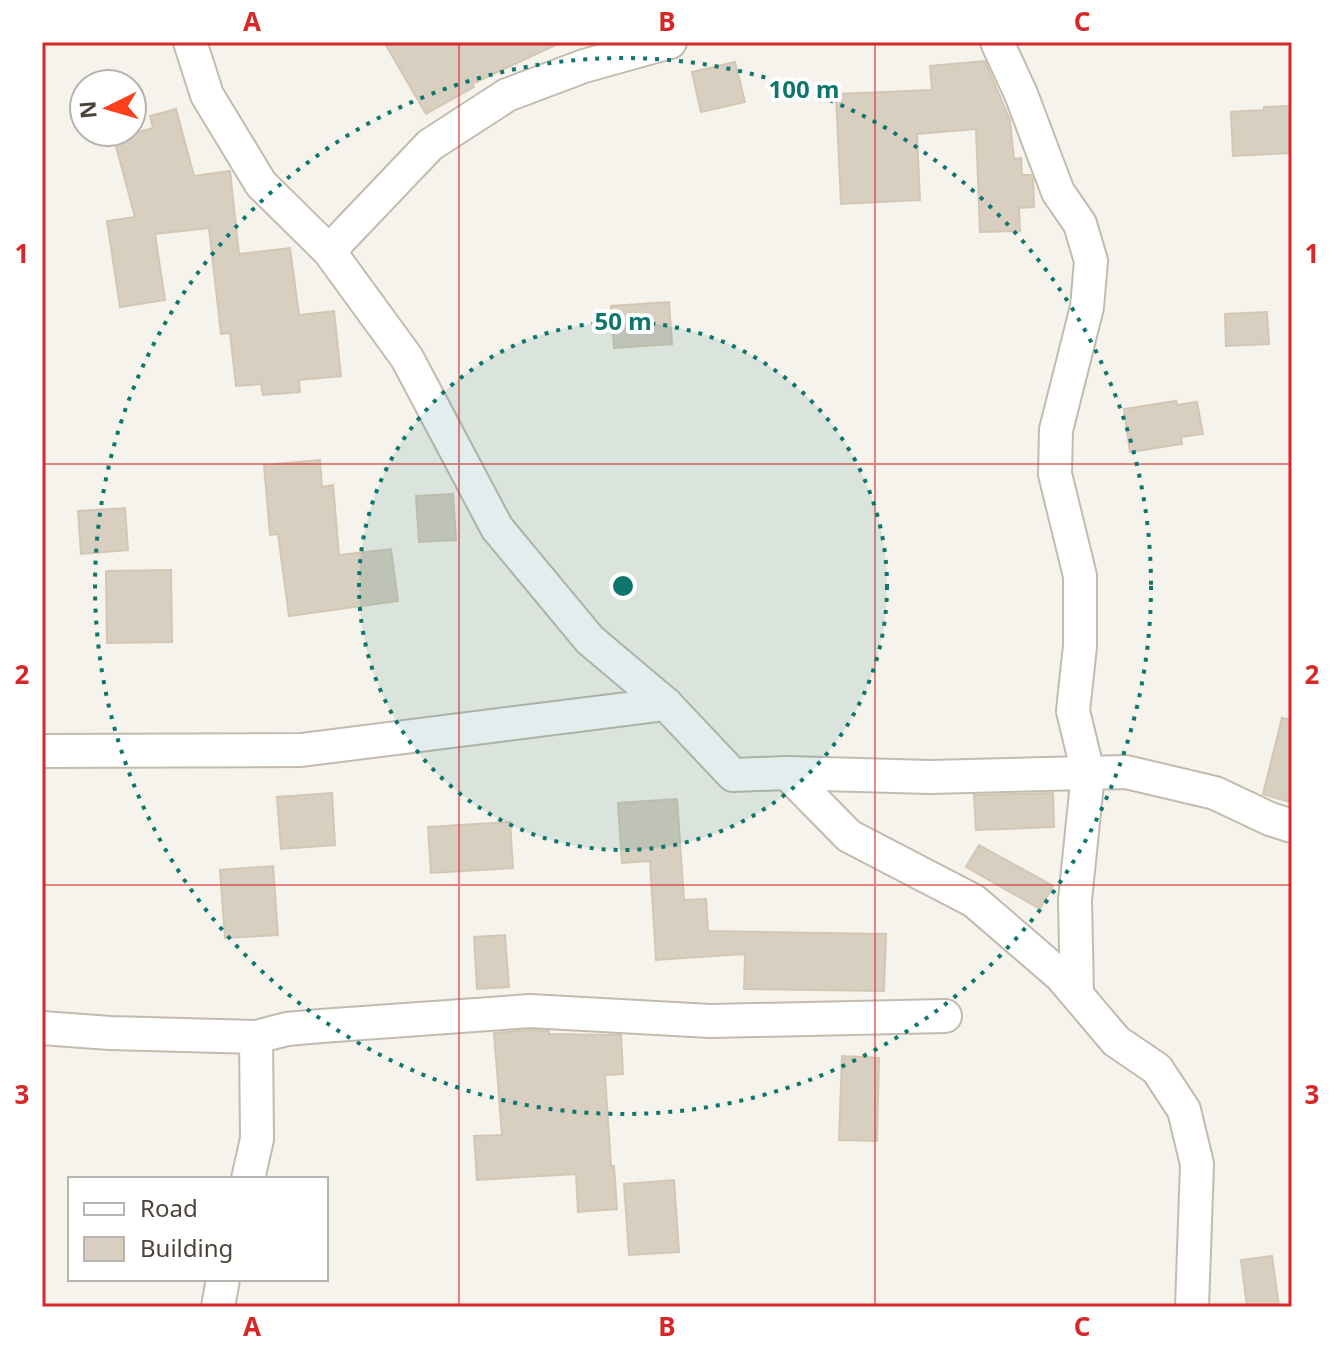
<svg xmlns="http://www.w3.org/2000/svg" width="1334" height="1349" font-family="'Noto Sans',sans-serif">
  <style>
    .building { fill: #d8cfc1; stroke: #d3c7b4; stroke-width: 2 }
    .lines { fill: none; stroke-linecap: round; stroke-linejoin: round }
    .street-casing { stroke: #c2bbae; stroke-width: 36 }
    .street { stroke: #fff; stroke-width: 32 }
    .grid { fill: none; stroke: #d62828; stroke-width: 2; stroke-opacity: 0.55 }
    .ring { fill: none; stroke: #0f766e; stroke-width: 4; stroke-dasharray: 4 8 }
    .centre { fill: #0f766e; stroke: #fff; stroke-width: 4 }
    .ring-label { font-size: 24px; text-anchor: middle; font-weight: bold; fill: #0f766e; stroke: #fff; stroke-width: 8; stroke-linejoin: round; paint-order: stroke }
    .neatline { fill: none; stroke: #d62828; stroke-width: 3 }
    .grid-label { font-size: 26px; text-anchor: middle; font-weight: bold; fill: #d62828 }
  </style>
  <rect width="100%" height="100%" fill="#f6f3ec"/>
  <g class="building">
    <polygon points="384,42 562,42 472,84 474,87 426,114"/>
    <polygon points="985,61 1010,120 1014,159 1021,158 1022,175 1031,175 1033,180 1034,207 1019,208 1020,231 980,232 976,129 917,134 920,200 841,204 836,94 932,90 930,66"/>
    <polygon points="735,62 745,102 701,112 692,72"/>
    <polygon points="1292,106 1292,153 1233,156 1231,112 1264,110 1264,107"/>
    <polygon points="176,109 194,176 230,171 239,254 290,248 299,315 334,311 341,376 299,380 300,392 263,395 261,384 236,386 230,333 221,334 209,228 155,234 165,300 120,307 107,221 135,217 114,139 153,128 150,116"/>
    <polygon points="669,302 672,344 614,348 611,306"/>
    <polygon points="1267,312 1269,344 1226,346 1225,314"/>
    <polygon points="1176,401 1177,405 1197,402 1203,434 1181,437 1182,444 1130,452 1124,409"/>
    <polygon points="320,460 322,487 333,485 339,555 391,549 398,601 289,616 278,534 270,535 264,465"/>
    <polygon points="453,494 456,540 419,542 416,496"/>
    <polygon points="125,508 128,550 81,554 78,511"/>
    <polygon points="171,570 172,642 107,643 106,571"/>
    <polygon points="1282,718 1292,720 1292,803 1263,794"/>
    <polygon points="332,793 335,845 281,849 277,797"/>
    <polygon points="1053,793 1054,827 976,830 974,795"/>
    <polygon points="677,799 684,900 706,899 708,931 886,934 884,991 744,989 745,954 656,960 650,861 622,863 618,803"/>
    <polygon points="510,822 513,868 431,873 428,827"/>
    <polygon points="979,845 1053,886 1040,909 966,867"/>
    <polygon points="273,866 278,935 225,938 220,870"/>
    <polygon points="505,935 509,987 477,989 474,937"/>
    <polygon points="530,1030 549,1031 549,1034 621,1035 623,1074 605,1075 611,1166 614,1166 617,1209 578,1212 576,1174 477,1180 474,1136 502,1135 494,1033"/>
    <polygon points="842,1056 879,1058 877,1141 839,1140"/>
    <polygon points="674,1180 679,1252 629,1255 624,1184"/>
    <polygon points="1272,1256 1279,1307 1247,1307 1241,1260"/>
  </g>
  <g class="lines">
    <defs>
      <g id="street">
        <polyline points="190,42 207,95 261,184 329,251 407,358 497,528 590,640 666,704 733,775 787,773 930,777 1126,772 1215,793 1270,819 1292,826"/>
        <polyline points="997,42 1021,94 1058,192 1080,224 1091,261 1087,307 1056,430 1055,474 1080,576 1080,646 1073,711 1088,773 1075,900 1077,994"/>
        <polyline points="329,251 430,145 507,95 584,66 670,42"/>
        <polyline points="42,751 301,750 666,704"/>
        <polyline points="787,773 849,836 974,901 1061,976 1116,1041 1157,1069 1184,1110 1197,1164 1192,1307"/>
        <polyline points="42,1028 110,1033 256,1037 287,1029 321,1026 530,1011 710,1021 945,1016"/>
        <polyline points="248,1179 257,1139 256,1037"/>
        <polyline points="218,1307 223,1279"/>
      </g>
    </defs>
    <use href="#street" class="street-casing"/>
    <use href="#street" class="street"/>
  </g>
  <path class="grid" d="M459 42V1307M875 42V1307M42 464H1292M42 885H1292"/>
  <circle cx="623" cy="586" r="264" fill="#0f766e" fill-opacity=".12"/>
  <g class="ring">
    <circle cx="623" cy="586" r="264"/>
    <circle cx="623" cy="586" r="528"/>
  </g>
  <circle cx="623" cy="586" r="12" class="centre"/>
  <g class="ring-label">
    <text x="804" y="98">100 m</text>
    <text x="623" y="330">50 m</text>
  </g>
  <rect width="1334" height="1349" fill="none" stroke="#ffffff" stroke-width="88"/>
  <rect x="68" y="1177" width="260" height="104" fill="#ffffff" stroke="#b7b4b0" stroke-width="2"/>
  <rect x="84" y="1203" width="40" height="12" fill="#ffffff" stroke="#b7b4b0" stroke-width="2"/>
  <text x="140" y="1217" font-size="24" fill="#4b4439">Road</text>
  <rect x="84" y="1237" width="40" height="24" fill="#d8cfc1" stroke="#b7b4b0" stroke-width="2"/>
  <text x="140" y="1257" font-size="24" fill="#4b4439">Building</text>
  <g transform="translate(108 108) rotate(265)"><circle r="38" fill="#ffffff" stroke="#b7b4b0" stroke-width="2"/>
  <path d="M0-6L14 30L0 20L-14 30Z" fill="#fc3f1d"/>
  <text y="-12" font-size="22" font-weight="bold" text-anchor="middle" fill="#4b4439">N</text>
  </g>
  <rect x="44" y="44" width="1246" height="1261" class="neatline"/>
  <g class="grid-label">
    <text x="252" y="31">A</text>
    <text x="667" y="31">B</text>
    <text x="1082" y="31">C</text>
    <text x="22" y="263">1</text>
    <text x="1312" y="263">1</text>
    <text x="22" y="684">2</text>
    <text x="1312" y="684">2</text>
    <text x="22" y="1104">3</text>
    <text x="1312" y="1104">3</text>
    <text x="252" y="1336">A</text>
    <text x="667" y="1336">B</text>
    <text x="1082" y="1336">C</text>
  </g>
</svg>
